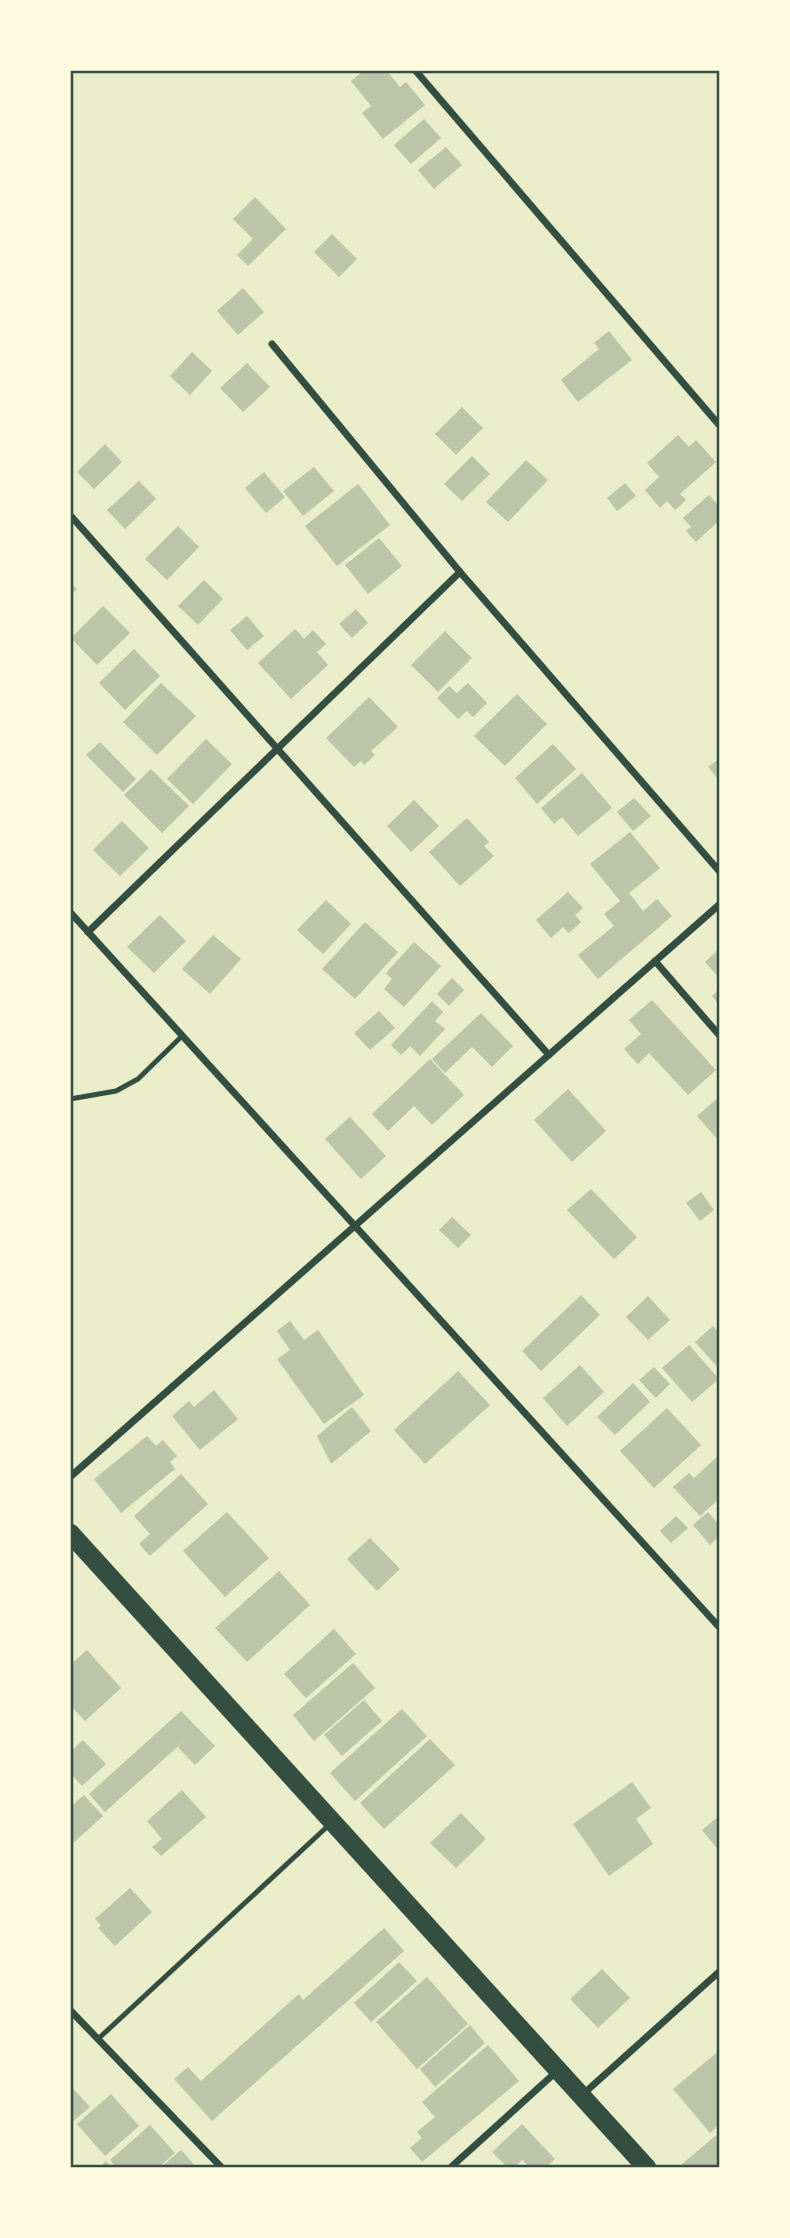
<svg xmlns="http://www.w3.org/2000/svg" width="790" height="2238" font-family="'DM Sans',sans-serif">
  <style>
    .building { fill: #bcc5a7 }
    .lines { fill: none; stroke-linecap: round; stroke-linejoin: round }
    .service { stroke: #344e41; stroke-width: 5 }
    .minor { stroke: #344e41; stroke-width: 7 }
    .trunk { stroke: #344e41; stroke-width: 19 }
    .neatline { fill: none; stroke: #344e41; stroke-width: 2.5 }
  </style>
  <rect width="100%" height="100%" fill="#e9edc9"/>
  <g class="building">
    <polygon points="364,70 386,70 400,87 406,82 425,105 383,139 362,113 371,106 351,81"/>
    <polygon points="424,119 441,138 411,164 394,145"/>
    <polygon points="446,147 462,165 434,189 418,170"/>
    <polygon points="255,197 286,229 248,266 237,255 253,239 233,219"/>
    <polygon points="332,234 357,259 339,277 314,252"/>
    <polygon points="243,288 264,312 238,335 217,311"/>
    <polygon points="609,331 632,360 578,402 561,380 599,349 594,343"/>
    <polygon points="192,352 212,371 190,395 170,376"/>
    <polygon points="247,363 270,387 243,412 220,388"/>
    <polygon points="462,407 483,428 456,455 435,434"/>
    <polygon points="678,435 689,447 696,440 716,462 680,494 686,500 675,510 667,501 660,508 645,490 659,477 647,463"/>
    <polygon points="105,444 122,462 94,489 77,472"/>
    <polygon points="472,456 490,474 462,501 444,484"/>
    <polygon points="526,460 548,480 508,522 486,502"/>
    <polygon points="314,467 334,491 303,516 283,491"/>
    <polygon points="264,472 285,497 266,513 245,488"/>
    <polygon points="139,481 156,499 125,529 107,510"/>
    <polygon points="625,483 636,496 617,511 607,498"/>
    <polygon points="358,484 390,525 337,566 305,526"/>
    <polygon points="709,495 720,507 720,520 696,542 686,531 691,527 683,518"/>
    <polygon points="178,526 199,547 167,580 145,559"/>
    <polygon points="379,538 402,566 368,594 345,565"/>
    <polygon points="204,580 223,599 198,625 178,606"/>
    <polygon points="70,582 77,589 70,596"/>
    <polygon points="103,606 130,633 97,665 71,638"/>
    <polygon points="356,609 368,623 352,638 339,624"/>
    <polygon points="247,616 264,636 247,650 230,630"/>
    <polygon points="295,629 304,639 313,630 326,644 317,652 328,665 291,699 258,663"/>
    <polygon points="445,631 472,658 438,692 411,665"/>
    <polygon points="134,649 160,676 125,710 99,683"/>
    <polygon points="161,683 196,716 157,755 123,722"/>
    <polygon points="468,683 487,703 473,717 467,711 458,719 437,698 449,686 457,693"/>
    <polygon points="517,694 547,724 505,766 474,736"/>
    <polygon points="369,697 398,727 371,751 375,755 364,765 361,761 354,767 326,738"/>
    <polygon points="206,739 232,764 193,804 167,779"/>
    <polygon points="100,742 136,779 123,792 86,755"/>
    <polygon points="553,744 576,769 537,804 515,778"/>
    <polygon points="720,758 720,781 708,767"/>
    <polygon points="151,769 189,806 162,833 124,795"/>
    <polygon points="582,773 612,808 578,836 562,817 554,824 541,808"/>
    <polygon points="634,798 651,816 633,831 617,812"/>
    <polygon points="414,800 439,826 411,852 387,826"/>
    <polygon points="467,818 489,842 484,846 494,856 460,886 429,852"/>
    <polygon points="122,821 149,848 120,876 93,850"/>
    <polygon points="630,832 660,868 629,893 643,911 657,899 672,916 598,979 578,955 614,926 604,914 620,901 590,864"/>
    <polygon points="568,892 583,908 575,915 581,922 569,933 563,927 551,938 536,920"/>
    <polygon points="326,900 351,924 323,954 297,930"/>
    <polygon points="160,915 186,941 154,973 127,947"/>
    <polygon points="365,922 398,952 355,999 322,969"/>
    <polygon points="213,935 241,959 210,994 182,969"/>
    <polygon points="414,942 441,966 404,1007 384,989 392,979 386,973"/>
    <polygon points="720,948 720,979 705,962"/>
    <polygon points="452,978 464,990 449,1006 437,994"/>
    <polygon points="720,988 720,1006 712,996"/>
    <polygon points="652,1000 716,1070 688,1095 649,1053 638,1064 624,1049 641,1034 629,1020"/>
    <polygon points="432,1001 443,1012 435,1021 445,1029 420,1056 410,1046 401,1055 391,1045"/>
    <polygon points="379,1011 395,1028 370,1050 354,1033"/>
    <polygon points="481,1013 513,1046 492,1067 472,1047 445,1073 432,1059"/>
    <polygon points="430,1059 464,1095 432,1125 414,1106 388,1131 372,1114"/>
    <polygon points="568,1089 606,1131 572,1162 534,1120"/>
    <polygon points="720,1096 720,1142 697,1116"/>
    <polygon points="350,1117 386,1156 361,1179 325,1139"/>
    <polygon points="591,1189 637,1237 614,1259 567,1210"/>
    <polygon points="701,1192 714,1210 700,1221 686,1203"/>
    <polygon points="452,1217 471,1235 458,1248 439,1230"/>
    <polygon points="581,1295 600,1315 541,1371 522,1351"/>
    <polygon points="648,1296 670,1320 648,1340 626,1317"/>
    <polygon points="290,1321 304,1340 318,1330 364,1395 324,1424 277,1359 290,1350 277,1331"/>
    <polygon points="713,1326 720,1334 720,1370 695,1342"/>
    <polygon points="689,1345 719,1379 692,1402 662,1368"/>
    <polygon points="580,1365 604,1392 567,1426 543,1398"/>
    <polygon points="654,1367 670,1384 656,1398 639,1380"/>
    <polygon points="458,1371 490,1405 425,1464 394,1430"/>
    <polygon points="633,1383 650,1402 615,1435 597,1417"/>
    <polygon points="214,1390 238,1419 200,1450 172,1416 189,1401 194,1407"/>
    <polygon points="352,1407 371,1431 331,1464 317,1436"/>
    <polygon points="667,1408 701,1445 654,1488 620,1451"/>
    <polygon points="147,1436 156,1446 163,1440 177,1456 170,1462 175,1469 121,1513 94,1479"/>
    <polygon points="720,1454 720,1498 700,1516 673,1487 689,1473 694,1478"/>
    <polygon points="181,1474 208,1504 150,1556 139,1544 150,1534 134,1516"/>
    <polygon points="227,1512 269,1558 225,1597 183,1551"/>
    <polygon points="708,1512 720,1526 720,1536 710,1545 693,1525"/>
    <polygon points="676,1516 688,1528 671,1543 660,1531"/>
    <polygon points="370,1538 400,1569 377,1591 347,1559"/>
    <polygon points="279,1571 310,1605 247,1662 215,1628"/>
    <polygon points="334,1629 356,1654 306,1698 284,1674"/>
    <polygon points="87,1650 121,1688 85,1721 70,1705 70,1665"/>
    <polygon points="353,1663 375,1688 314,1741 293,1715"/>
    <polygon points="364,1700 382,1721 342,1756 324,1735"/>
    <polygon points="402,1709 427,1736 355,1801 330,1773"/>
    <polygon points="181,1711 215,1746 195,1765 178,1747 184,1741 105,1812 89,1794"/>
    <polygon points="430,1739 455,1765 384,1829 360,1803"/>
    <polygon points="83,1740 106,1764 82,1786 70,1773 70,1752"/>
    <polygon points="632,1782 651,1808 636,1819 653,1844 609,1876 573,1824"/>
    <polygon points="182,1790 206,1817 161,1856 152,1847 162,1839 147,1821"/>
    <polygon points="84,1795 103,1816 70,1846 70,1807"/>
    <polygon points="461,1813 486,1839 456,1868 430,1843"/>
    <polygon points="720,1815 720,1852 702,1830"/>
    <polygon points="130,1888 152,1912 115,1946 98,1928 101,1925 95,1919"/>
    <polygon points="384,1928 404,1951 212,2121 174,2079 188,2067 201,2081 299,1994 303,2000"/>
    <polygon points="399,1962 417,1981 371,2022 354,2003"/>
    <polygon points="602,1969 630,1998 598,2028 570,1999"/>
    <polygon points="427,1977 468,2024 417,2069 376,2022"/>
    <polygon points="470,2025 485,2043 435,2087 420,2069"/>
    <polygon points="488,2045 519,2081 422,2162 410,2148 422,2138 417,2132 435,2117 422,2102"/>
    <polygon points="720,2050 720,2124 710,2133 673,2089"/>
    <polygon points="70,2085 90,2107 70,2124"/>
    <polygon points="111,2094 139,2126 105,2156 77,2124"/>
    <polygon points="522,2124 555,2159 545,2168 530,2168 522,2160 514,2168 508,2168 492,2152"/>
    <polygon points="150,2125 175,2153 158,2168 117,2168 110,2160"/>
    <polygon points="720,2132 720,2168 685,2168 682,2164"/>
    <polygon points="181,2150 197,2168 160,2168"/>
    <polygon points="106,2161 112,2168 98,2168"/>
  </g>
  <g class="lines">
    <g class="service">
      <polyline points="70,1099 116,1091 138,1079 182,1036"/>
      <polyline points="98,2039 329,1825"/>
    </g>
    <g class="minor">
      <polyline points="415,70 720,426"/>
      <polyline points="272,344 460,572 720,872"/>
      <polyline points="70,515 549,1055"/>
      <polyline points="70,912 720,1628"/>
      <polyline points="88,932 460,572"/>
      <polyline points="655,961 720,1036"/>
      <polyline points="70,1477 720,904"/>
      <polyline points="70,2010 222,2168"/>
      <polyline points="581,2096 720,1971"/>
      <polyline points="450,2168 556,2072"/>
    </g>
    <polyline class="trunk" points="70,1533 647,2168"/>
  </g>
  <rect width="790" height="2238" fill="none" stroke="#fefae0" stroke-width="144"/>
  <rect x="72" y="72" width="646" height="2094" class="neatline"/>
</svg>
